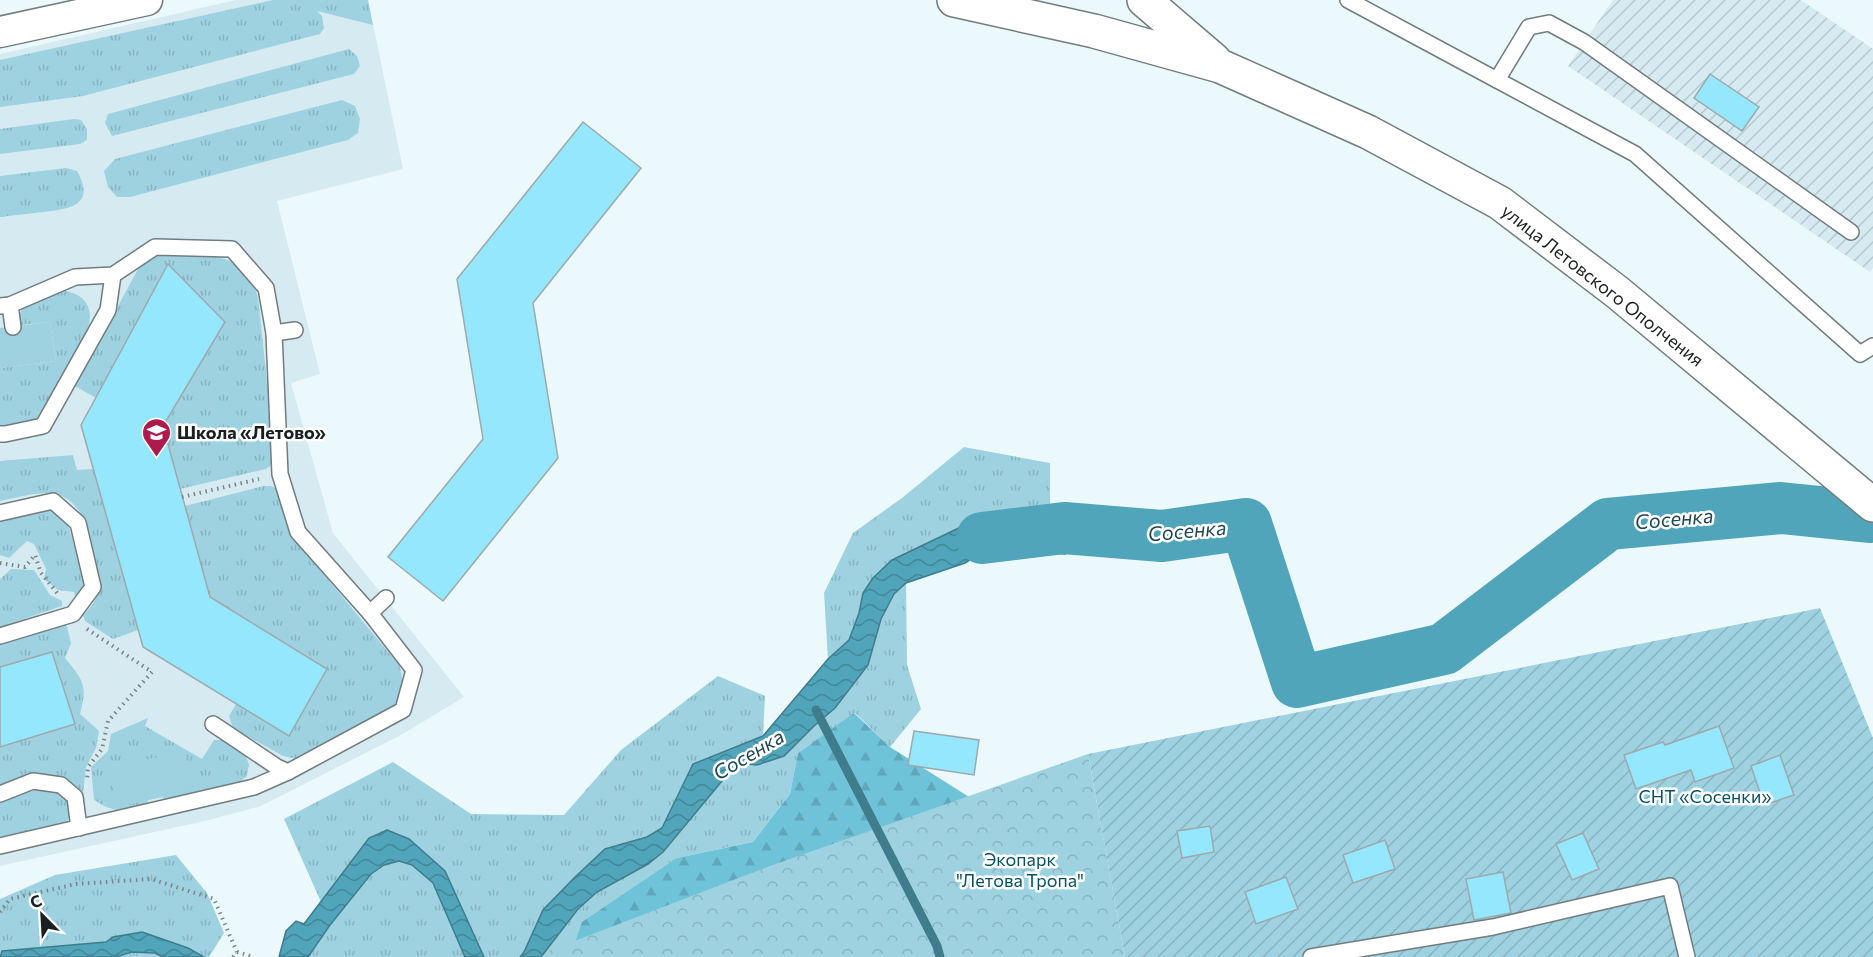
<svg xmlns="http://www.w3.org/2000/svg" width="1873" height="957" font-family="Commissioner,sans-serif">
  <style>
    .built { fill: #d5ebf1 }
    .industrial { fill: url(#industrial-furrows) }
    .grass { fill: url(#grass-tufts) }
    .forest { fill: url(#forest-firs) }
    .park { fill: url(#park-crowns) }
    .garden { fill: url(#garden-furrows) }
    .pitch { fill: #9fd2e0 }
    .water { fill: url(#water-waves); stroke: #407d8c; stroke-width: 1.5 }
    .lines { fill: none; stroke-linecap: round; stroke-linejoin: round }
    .stream { stroke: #407d8c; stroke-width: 9 }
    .river { stroke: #51a5ba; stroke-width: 52 }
    .building { fill: #94e7fd; stroke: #9da9ac; stroke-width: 1.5 }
    .service-casing { stroke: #717c7f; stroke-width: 18 }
    .minor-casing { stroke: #717c7f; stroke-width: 33 }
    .secondary-casing { stroke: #717c7f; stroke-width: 36 }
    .path { stroke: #7b8486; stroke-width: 4; stroke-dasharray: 1.5 4.5; stroke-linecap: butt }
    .service { stroke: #fff; stroke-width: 15 }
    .minor { stroke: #fff; stroke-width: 30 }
    .secondary { stroke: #fff; stroke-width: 33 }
    .labels { text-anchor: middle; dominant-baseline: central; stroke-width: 5; stroke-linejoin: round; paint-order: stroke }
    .street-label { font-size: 18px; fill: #1a1f20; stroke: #fff }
    .poi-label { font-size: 18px; font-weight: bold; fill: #1a1f20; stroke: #fff; text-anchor: start }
    .park-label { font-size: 18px; fill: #065261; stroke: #fff }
    .water-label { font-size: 20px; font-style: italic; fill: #1f4650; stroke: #fff }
  </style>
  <defs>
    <pattern id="industrial-furrows" width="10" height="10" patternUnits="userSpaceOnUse" patternTransform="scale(1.5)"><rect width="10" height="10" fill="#d5ebf1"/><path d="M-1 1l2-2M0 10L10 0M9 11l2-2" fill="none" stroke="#b6c9ce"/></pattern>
    <pattern id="grass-tufts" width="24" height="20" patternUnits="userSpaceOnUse" patternTransform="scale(1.5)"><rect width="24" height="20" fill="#9fd2e0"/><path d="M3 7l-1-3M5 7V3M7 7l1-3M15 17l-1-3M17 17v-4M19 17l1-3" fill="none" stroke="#88b4c0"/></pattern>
    <pattern id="forest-firs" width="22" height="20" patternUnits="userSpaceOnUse" patternTransform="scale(1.5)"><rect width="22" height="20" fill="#6fc3d8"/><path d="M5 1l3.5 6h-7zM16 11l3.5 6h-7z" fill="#60a7b9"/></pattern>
    <pattern id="park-crowns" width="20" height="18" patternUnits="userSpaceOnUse" patternTransform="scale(1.5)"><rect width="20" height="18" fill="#9fd2e0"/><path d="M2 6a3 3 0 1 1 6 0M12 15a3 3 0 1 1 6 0" fill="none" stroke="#88b4c0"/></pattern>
    <pattern id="garden-furrows" width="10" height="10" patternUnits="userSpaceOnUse" patternTransform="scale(1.5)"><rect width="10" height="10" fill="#9fd2e0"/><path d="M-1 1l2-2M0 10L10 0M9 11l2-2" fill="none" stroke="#88b4c0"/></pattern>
    <pattern id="water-waves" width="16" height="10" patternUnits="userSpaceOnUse" patternTransform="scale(1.5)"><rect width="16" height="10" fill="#51a5ba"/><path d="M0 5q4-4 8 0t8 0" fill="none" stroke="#428697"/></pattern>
  </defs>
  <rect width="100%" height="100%" fill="#ebf9fc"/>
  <polygon class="built" points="236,0 368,0 403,169 277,201 320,374 291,383 333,533 464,697 401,735 261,806 209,820 0,866 0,54"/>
  <polygon class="industrial" points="1613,0 1801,0 1873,49 1873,268 1870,272 1568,66"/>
  <g class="grass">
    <polygon points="273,0 368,0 373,25 317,11 322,16 324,28 320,34 83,96 0,107 0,60"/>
    <polygon points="349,49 357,56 360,66 354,74 112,136 105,123 108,114"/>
    <polygon points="342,100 355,106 360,119 358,133 348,140 130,197 117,197 108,187 104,171 115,159"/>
    <polygon points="74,119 81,120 87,129 87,140 80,144 0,154 0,129"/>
    <path d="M66 168 77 171C96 205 71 209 43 212 29 214 14 215 0 217V176Z"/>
    <path d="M163 255C203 255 245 248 258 298L275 455 273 464 266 469 180 489 163 426 225 322 169 265 96 398 75 386 138 269 153 257Z"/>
    <path d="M66 291C85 295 93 307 89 326L44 413C33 425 16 424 0 426V368L56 361 50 322 21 325C20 320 19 315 21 311 26 302 57 292 66 291Z"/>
    <polygon points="964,447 1050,463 1050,520 1018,516 863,593 859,613 849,640 828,659 824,593 853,533 902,498"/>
    <path d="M73 455 77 470 93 469 138 630 113 639 85 621 83 615C92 607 96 600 99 588L84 520C66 481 34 494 0 501V461Z"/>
    <path d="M264 486H271L277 489 284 515 294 537 305 552 399 665C405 683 403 695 391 709L297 759 283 756 233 728 229 716 236 704 289 735 327 669 210 597 185 506Z"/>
    <polygon points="42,507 51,509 67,521 84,579 82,595 76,599 74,592 58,590 44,579 46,569 34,544 27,541 9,558 0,555 0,517"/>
    <polygon points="11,569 34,570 50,595 62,601 62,606 0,627 0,579"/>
    <polygon points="906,583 907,665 921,709 890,747 855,713 798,753 790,794 753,842 677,858 570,957 541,957 578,909 597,892 663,852 732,769 748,764 757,765 814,726 835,708 868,665 881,619 894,594"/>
    <path d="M66 623 71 643 65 658C83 680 88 685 80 714L99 731 96 748 86 767 83 793C77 789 71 783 64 779 41 769 21 779 0 787V747L75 724 52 652 0 667V644Z"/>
    <polygon points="718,676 765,696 763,736 693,764 662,828 647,837 605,849 520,957 484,957 445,871 409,839 342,874 321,902 284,819 393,762 471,814 564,815 621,750"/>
    <path d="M148 718 145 726 202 759 214 740H223L244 752 249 764 247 776 237 784 166 801 162 797 193 789 118 807 148 800 147 805C121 810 118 815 94 800L91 767 108 751 111 734Z"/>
    <polygon points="42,788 54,790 68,799 72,815 66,822 0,837 0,801"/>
    <polygon points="176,855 207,893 224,933 209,957 204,957 188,948 113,937 106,942 0,953 0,899 55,875"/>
    <polygon points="399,861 412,865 433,883 465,957 308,957 330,925 371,874 384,865"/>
    <polygon points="131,952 155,953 163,957 117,957"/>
  </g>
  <polygon class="forest" points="854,713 890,747 977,802 1125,957 570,957 582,922 677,858 753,842 790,794 798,753"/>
  <polygon class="park" points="1088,754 1125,957 533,957 770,866"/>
  <polygon class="garden" points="1820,608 1873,738 1873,957 1125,957 1088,754"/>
  <g class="pitch">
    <polygon points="50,322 56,361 0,368 0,328"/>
    <polygon points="184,751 193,790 118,807 109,768"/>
  </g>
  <g class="water">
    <polygon points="1018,516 1050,520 1065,554 987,549 965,563 906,583 894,594 881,619 868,665 835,708 814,726 784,756 757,765 747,764 732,769 663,852 648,864 597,892 578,909 541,957 520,957 524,952 543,910 574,878 605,849 647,837 662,828 693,764 763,736 828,659 849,640 859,613 863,593 873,578 892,560 965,525"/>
    <polygon points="387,830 409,839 445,871 484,957 465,957 433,883 412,865 399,861 384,865 371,874 330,925 308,957 279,957 286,931 296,921 304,924 369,838"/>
    <polygon points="142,932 188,948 204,957 163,957 155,953 131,952 117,957 0,957 2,951 106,942 113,937"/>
  </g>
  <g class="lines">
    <polyline class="stream" points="816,710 937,946 940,957"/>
    <polyline class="river" points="982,538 1064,528 1162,536 1246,524 1297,682 1444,649 1608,524 1781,508 1869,517 1873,514"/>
  </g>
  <g class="building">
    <polygon points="1710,74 1759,107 1742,131 1694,98"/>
    <polygon points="583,122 641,168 533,303 558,458 443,601 388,557 483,439 457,279"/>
    <polygon points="168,264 225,322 163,426 210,597 327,669 289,736 143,647 81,425"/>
    <polygon points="52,652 75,724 0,747 0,667"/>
    <polygon points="1719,726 1734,768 1695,782 1691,770 1636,789 1624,755 1663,742 1665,745"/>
    <polygon points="914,731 979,740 974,775 908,765"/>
    <polygon points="1780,755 1794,795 1764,805 1751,766"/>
    <polygon points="1210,826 1214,852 1182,858 1177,831"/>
    <polygon points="1583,833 1599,869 1572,880 1556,844"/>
    <polygon points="1385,840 1395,869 1353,883 1343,855"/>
    <polygon points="1503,872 1511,913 1474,920 1466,879"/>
    <polygon points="1286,877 1298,909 1256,924 1245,892"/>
  </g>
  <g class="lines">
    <defs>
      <g id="service">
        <polyline points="1348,0 1497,80 1529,27 1549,23 1584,42 1851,232"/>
        <polyline points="1497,80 1635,154 1860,354 1873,346"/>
        <polyline points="10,305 13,327"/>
        <polyline points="0,306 10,305 75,277 113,275 155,247 232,249 266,288 274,333 280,474 298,532 370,613 414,670 403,710 288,772 254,787 0,846"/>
        <polyline points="274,333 295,330"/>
        <polyline points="0,434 5,434 43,426 108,310 113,275"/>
        <polyline points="0,513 53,501 78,523 93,587 73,614 0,636"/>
        <polyline points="370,613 386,598"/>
        <polyline points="213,724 277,767 288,772"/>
        <polyline points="0,794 33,781 61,785 75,797 79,828"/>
        <polyline points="1311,957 1493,927 1670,886 1687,957"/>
      </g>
      <polyline id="minor" points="0,32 147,0"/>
      <g id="secondary">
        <polyline points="954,0 1094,31 1220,66 1368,132 1500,203 1617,292 1873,505"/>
        <polyline points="1144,0 1214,60"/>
      </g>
    </defs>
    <use href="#service" class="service-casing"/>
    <use href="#minor" class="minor-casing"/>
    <use href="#secondary" class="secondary-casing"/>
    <g class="path">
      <polyline points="182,497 259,479"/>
      <polyline points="0,563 25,567 35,555 41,573 57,593 60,595"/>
      <polyline points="87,629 152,672 108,721 102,749 88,767 87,780"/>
      <polyline points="0,912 10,899 76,884 151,879 214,899 237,952"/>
      <polyline points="237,952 254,957"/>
      <polyline points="233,957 237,952"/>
    </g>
    <use href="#service" class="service"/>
    <use href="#minor" class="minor"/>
    <use href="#secondary" class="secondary"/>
  </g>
  <defs>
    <symbol id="school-pin" viewBox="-11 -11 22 30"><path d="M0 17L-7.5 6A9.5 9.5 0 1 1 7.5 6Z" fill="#ad1b4d" stroke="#fff"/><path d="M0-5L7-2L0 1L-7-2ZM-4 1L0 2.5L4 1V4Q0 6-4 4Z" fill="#fff"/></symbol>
  </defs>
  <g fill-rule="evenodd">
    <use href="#school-pin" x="140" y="416" width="33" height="45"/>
  </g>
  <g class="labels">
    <g class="street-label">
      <text transform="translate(1603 285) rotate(38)">улица Летовского Ополчения</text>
    </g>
    <g class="poi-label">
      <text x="177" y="432">Школа «Летово»</text>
    </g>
    <g class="park-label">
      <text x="1705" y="796">СНТ «Сосенки»</text>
      <text x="1020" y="859">Экопарк<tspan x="1020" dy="21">"Летова Тропа"</tspan></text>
    </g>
    <g class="water-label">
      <text transform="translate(1674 518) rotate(-5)">Сосенка</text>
      <text transform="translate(1187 530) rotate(-5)">Сосенка</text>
      <text transform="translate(748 754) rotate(-31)">Сосенка</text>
    </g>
  </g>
  <g transform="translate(42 915) rotate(336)" stroke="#ffffff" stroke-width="4.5" paint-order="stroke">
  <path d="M0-4.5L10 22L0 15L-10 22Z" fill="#1a1f20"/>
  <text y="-9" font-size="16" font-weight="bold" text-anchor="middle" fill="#1a1f20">С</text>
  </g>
</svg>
